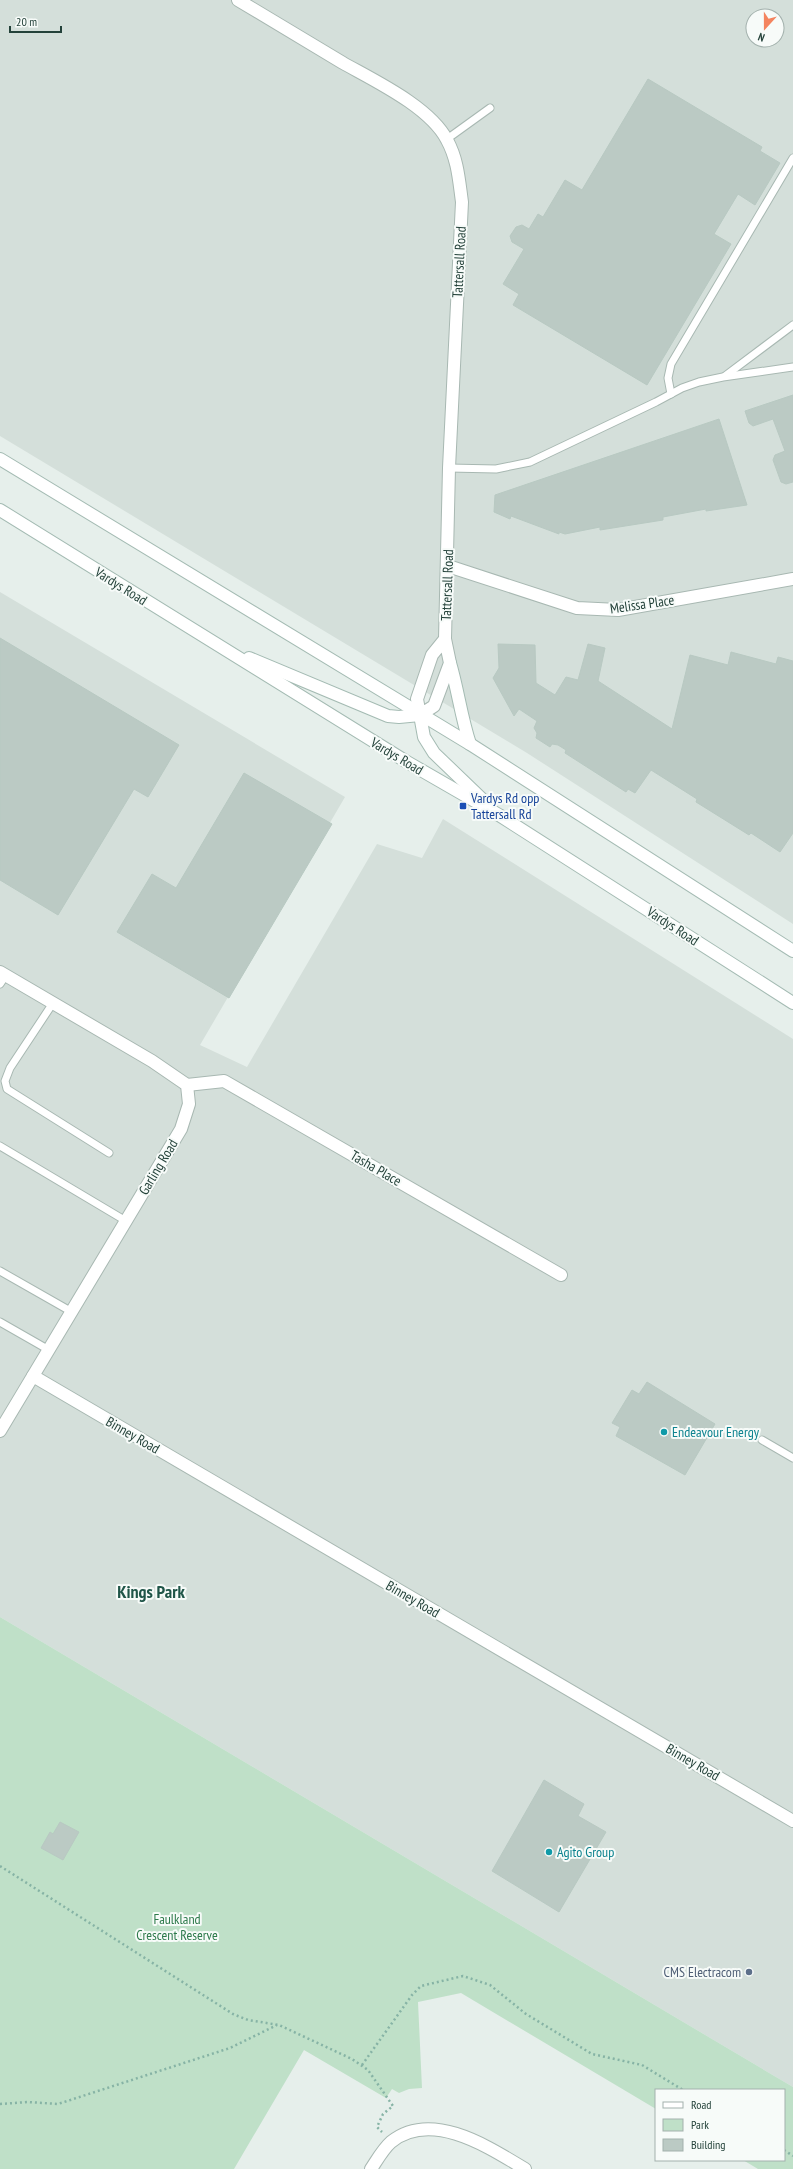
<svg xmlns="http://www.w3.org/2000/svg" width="793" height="2169" font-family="'PT Sans Narrow',sans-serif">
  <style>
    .built { fill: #d4dfda; fill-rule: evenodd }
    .green { fill: #bfe0c8 }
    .building { fill: #bbcac4; stroke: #b8c9c2 }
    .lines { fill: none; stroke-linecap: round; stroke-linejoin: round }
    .lane-casing { stroke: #a8b8b2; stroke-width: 9 }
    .street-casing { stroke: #a8b8b2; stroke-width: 14 }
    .secondary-casing { stroke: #a4bbb3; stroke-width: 14 }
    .path { stroke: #86b3a5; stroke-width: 2.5; stroke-dasharray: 2 3; stroke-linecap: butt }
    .lane { stroke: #fff; stroke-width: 7 }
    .street { stroke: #fff; stroke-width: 12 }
    .secondary { stroke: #fff; stroke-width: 12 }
    .transit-dot { fill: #1a4fb4; stroke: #f7fbf9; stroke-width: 1.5 }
    .culture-dot { fill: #0f9aa8; stroke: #f7fbf9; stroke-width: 1.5 }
    .service-dot { fill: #5c6f8a; stroke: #f7fbf9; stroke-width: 1.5 }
    .labels { text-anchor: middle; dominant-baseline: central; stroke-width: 4; stroke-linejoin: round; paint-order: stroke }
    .street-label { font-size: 14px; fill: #24423a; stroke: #f7fbf9 }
    .transit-label { font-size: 14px; fill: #164399; stroke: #f7fbf9; text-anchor: start }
    .culture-label { font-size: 14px; fill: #0d838f; stroke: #f7fbf9; text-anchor: start }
    .park-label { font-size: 14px; fill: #2d7a4b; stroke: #f7fbf9 }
    .service-label { font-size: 14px; fill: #4e5e75; stroke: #f7fbf9; text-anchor: end }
    .district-label { font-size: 18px; font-weight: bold; fill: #1f5548; stroke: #f7fbf9 }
  </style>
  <rect width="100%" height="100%" fill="#e6efeb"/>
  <g class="built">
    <path d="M0 0H793V924L527 753 0 436ZM753 16H777V40H753Z"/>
    <polygon points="0,592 345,797 200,1045 247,1067 377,844 422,858 443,819 793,1039 793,2087 0,1617"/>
  </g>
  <polygon class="green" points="0,1617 793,2087 793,2169 758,2169 743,2160 784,2160 784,2090 656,2090 656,2109 461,1993 418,2002 422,2088 409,2089 399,2093 392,2089 386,2098 304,2050 234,2169 0,2169"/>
  <g class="building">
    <polygon points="648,79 762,147 760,151 780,163 755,205 738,194 714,234 731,244 647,385 513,305 519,294 503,284 524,249 512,242 510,236 516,227 522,225 529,229 538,214 543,217 565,180 582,190"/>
    <polygon points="793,395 793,482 786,484 781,482 773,460 775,455 785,451 773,419 753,426 749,423 745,411"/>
    <polygon points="719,419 747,505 706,511 706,509 663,517 663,520 600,530 600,527 565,534 559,532 559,534 511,516 510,519 494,512 495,495"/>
    <polygon points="0,638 179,745 148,797 134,789 58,915 0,880"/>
    <polygon points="498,644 535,645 536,683 555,695 566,677 578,680 588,644 605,648 598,681 672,729 690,655 728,665 731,652 776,664 778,657 793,661 793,833 780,852 751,833 749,835 696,802 697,799 651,770 635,793 628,789 626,792 565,753 566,750 558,745 552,744 550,747 536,738 537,733 534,728 537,721 519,709 514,716 493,678 499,668"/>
    <polygon points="244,773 332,824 229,998 117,932 152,874 176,888"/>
    <polygon points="647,1382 715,1424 685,1475 616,1436 620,1427 612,1423 632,1390 639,1394"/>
    <polygon points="544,1780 584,1804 578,1816 606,1832 559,1912 492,1871"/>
    <polygon points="60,1822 79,1832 63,1860 41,1848 50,1832 53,1834"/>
  </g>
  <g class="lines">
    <defs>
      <g id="lane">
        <polyline points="447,139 490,108"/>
        <polyline points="725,376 793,325"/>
        <polyline points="671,394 668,378 671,364 793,158"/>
        <polyline points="449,468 496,469 530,462 656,402 682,388 699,382 723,377 793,367"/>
        <polyline points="0,984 6,975"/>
        <polyline points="53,1003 10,1068 5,1081 7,1089 109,1153"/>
        <polyline points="0,1146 126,1221"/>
        <polyline points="0,1271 72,1312"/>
        <polyline points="0,1322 49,1350"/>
        <polyline points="762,1440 793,1458"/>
      </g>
      <g id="street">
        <path d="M238 0C273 21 308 42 343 63 375 81 430 107 447 140 458 160 459 181 462 202L449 468 445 639 450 663 434 706 420 715 417 699 432 655 445 639"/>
        <polyline points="448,566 577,608 618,610 793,579"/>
        <polyline points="0,972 152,1061 187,1085 189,1104 181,1129 0,1431"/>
        <polyline points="187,1085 224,1081 561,1275"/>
        <polyline points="33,1376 793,1821"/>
        <path d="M371 2169C377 2160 383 2149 391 2142 432 2109 490 2148 525 2169"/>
      </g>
      <g id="secondary">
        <polyline points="0,459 470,744 793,951"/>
        <polyline points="0,510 407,762 499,815 793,1003"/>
        <polyline points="249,658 388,716 399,717 420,715"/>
        <path d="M450 663C458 690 461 717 470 744"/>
        <polyline points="420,715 424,737 434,753 484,801"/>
      </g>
    </defs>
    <use href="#lane" class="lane-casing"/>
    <use href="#street" class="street-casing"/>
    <use href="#secondary" class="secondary-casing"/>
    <g class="path">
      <polyline points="0,1866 233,2014 248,2020 279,2025 352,2059 368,2070 393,2106 383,2114 377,2127 382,2132"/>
      <polyline points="362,2065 412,1995 421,1986 463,1976 490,1985 526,2014 592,2054 642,2065 683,2090"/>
      <polyline points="0,2104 28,2102 58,2104 230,2048 277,2025"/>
      <polyline points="784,2150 793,2156"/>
    </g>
    <use href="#lane" class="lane"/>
    <use href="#street" class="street"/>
    <use href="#secondary" class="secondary"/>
  </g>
  <rect class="transit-dot" x="459" y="802" width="8" height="8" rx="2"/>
  <g class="culture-dot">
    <circle cx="664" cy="1432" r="4"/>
    <circle cx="549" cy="1852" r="4"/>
  </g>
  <circle class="service-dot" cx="749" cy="1972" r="4"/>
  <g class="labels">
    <g class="street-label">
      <text transform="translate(459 262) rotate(-87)">Tattersall Road</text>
      <text transform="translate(447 585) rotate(-88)">Tattersall Road</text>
      <text transform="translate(121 586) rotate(32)">Vardys Road</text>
      <text transform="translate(642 604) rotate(-8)">Melissa Place</text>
      <text transform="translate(397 756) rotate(31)">Vardys Road</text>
      <text transform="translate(673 926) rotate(33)">Vardys Road</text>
      <text transform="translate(158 1167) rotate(-59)">Garling Road</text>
      <text transform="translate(376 1168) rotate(30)">Tasha Place</text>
      <text transform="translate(133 1435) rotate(30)">Binney Road</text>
      <text transform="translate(413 1599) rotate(30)">Binney Road</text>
      <text transform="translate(693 1762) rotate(30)">Binney Road</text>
    </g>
    <g class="transit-label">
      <text x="471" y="798">Vardys Rd opp<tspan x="471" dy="16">Tattersall Rd</tspan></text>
    </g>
    <g class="culture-label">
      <text x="672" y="1432">Endeavour Energy</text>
      <text x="557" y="1852">Agito Group</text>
    </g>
    <g class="park-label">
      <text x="177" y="1919">Faulkland<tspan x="177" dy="16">Crescent Reserve</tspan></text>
    </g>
    <g class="service-label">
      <text x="741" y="1972">CMS Electracom</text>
    </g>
    <g class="district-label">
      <text x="151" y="1591">Kings Park</text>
    </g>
  </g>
  <rect x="655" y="2089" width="130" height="72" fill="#f7fbf9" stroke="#a3b1ad"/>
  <rect x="663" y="2102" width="20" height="6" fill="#ffffff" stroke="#a3b1ad"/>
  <text x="691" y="2109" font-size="12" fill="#24423a">Road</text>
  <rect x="663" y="2119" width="20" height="12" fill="#bfe0c8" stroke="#a3b1ad"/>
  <text x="691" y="2129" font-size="12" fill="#24423a">Park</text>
  <rect x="663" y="2139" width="20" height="12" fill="#bbcac4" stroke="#a3b1ad"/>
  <text x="691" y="2149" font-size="12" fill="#24423a">Building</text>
  <g transform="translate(765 28) rotate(201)"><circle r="19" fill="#f7fbf9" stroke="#a3b1ad"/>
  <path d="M0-3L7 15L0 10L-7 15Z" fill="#f4845f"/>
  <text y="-6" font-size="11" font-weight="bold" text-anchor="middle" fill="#24423a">N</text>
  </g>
  <path d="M10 26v6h51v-6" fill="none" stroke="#24423a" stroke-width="2"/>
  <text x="16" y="26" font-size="12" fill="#24423a" stroke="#f7fbf9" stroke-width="3" paint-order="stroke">20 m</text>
</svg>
